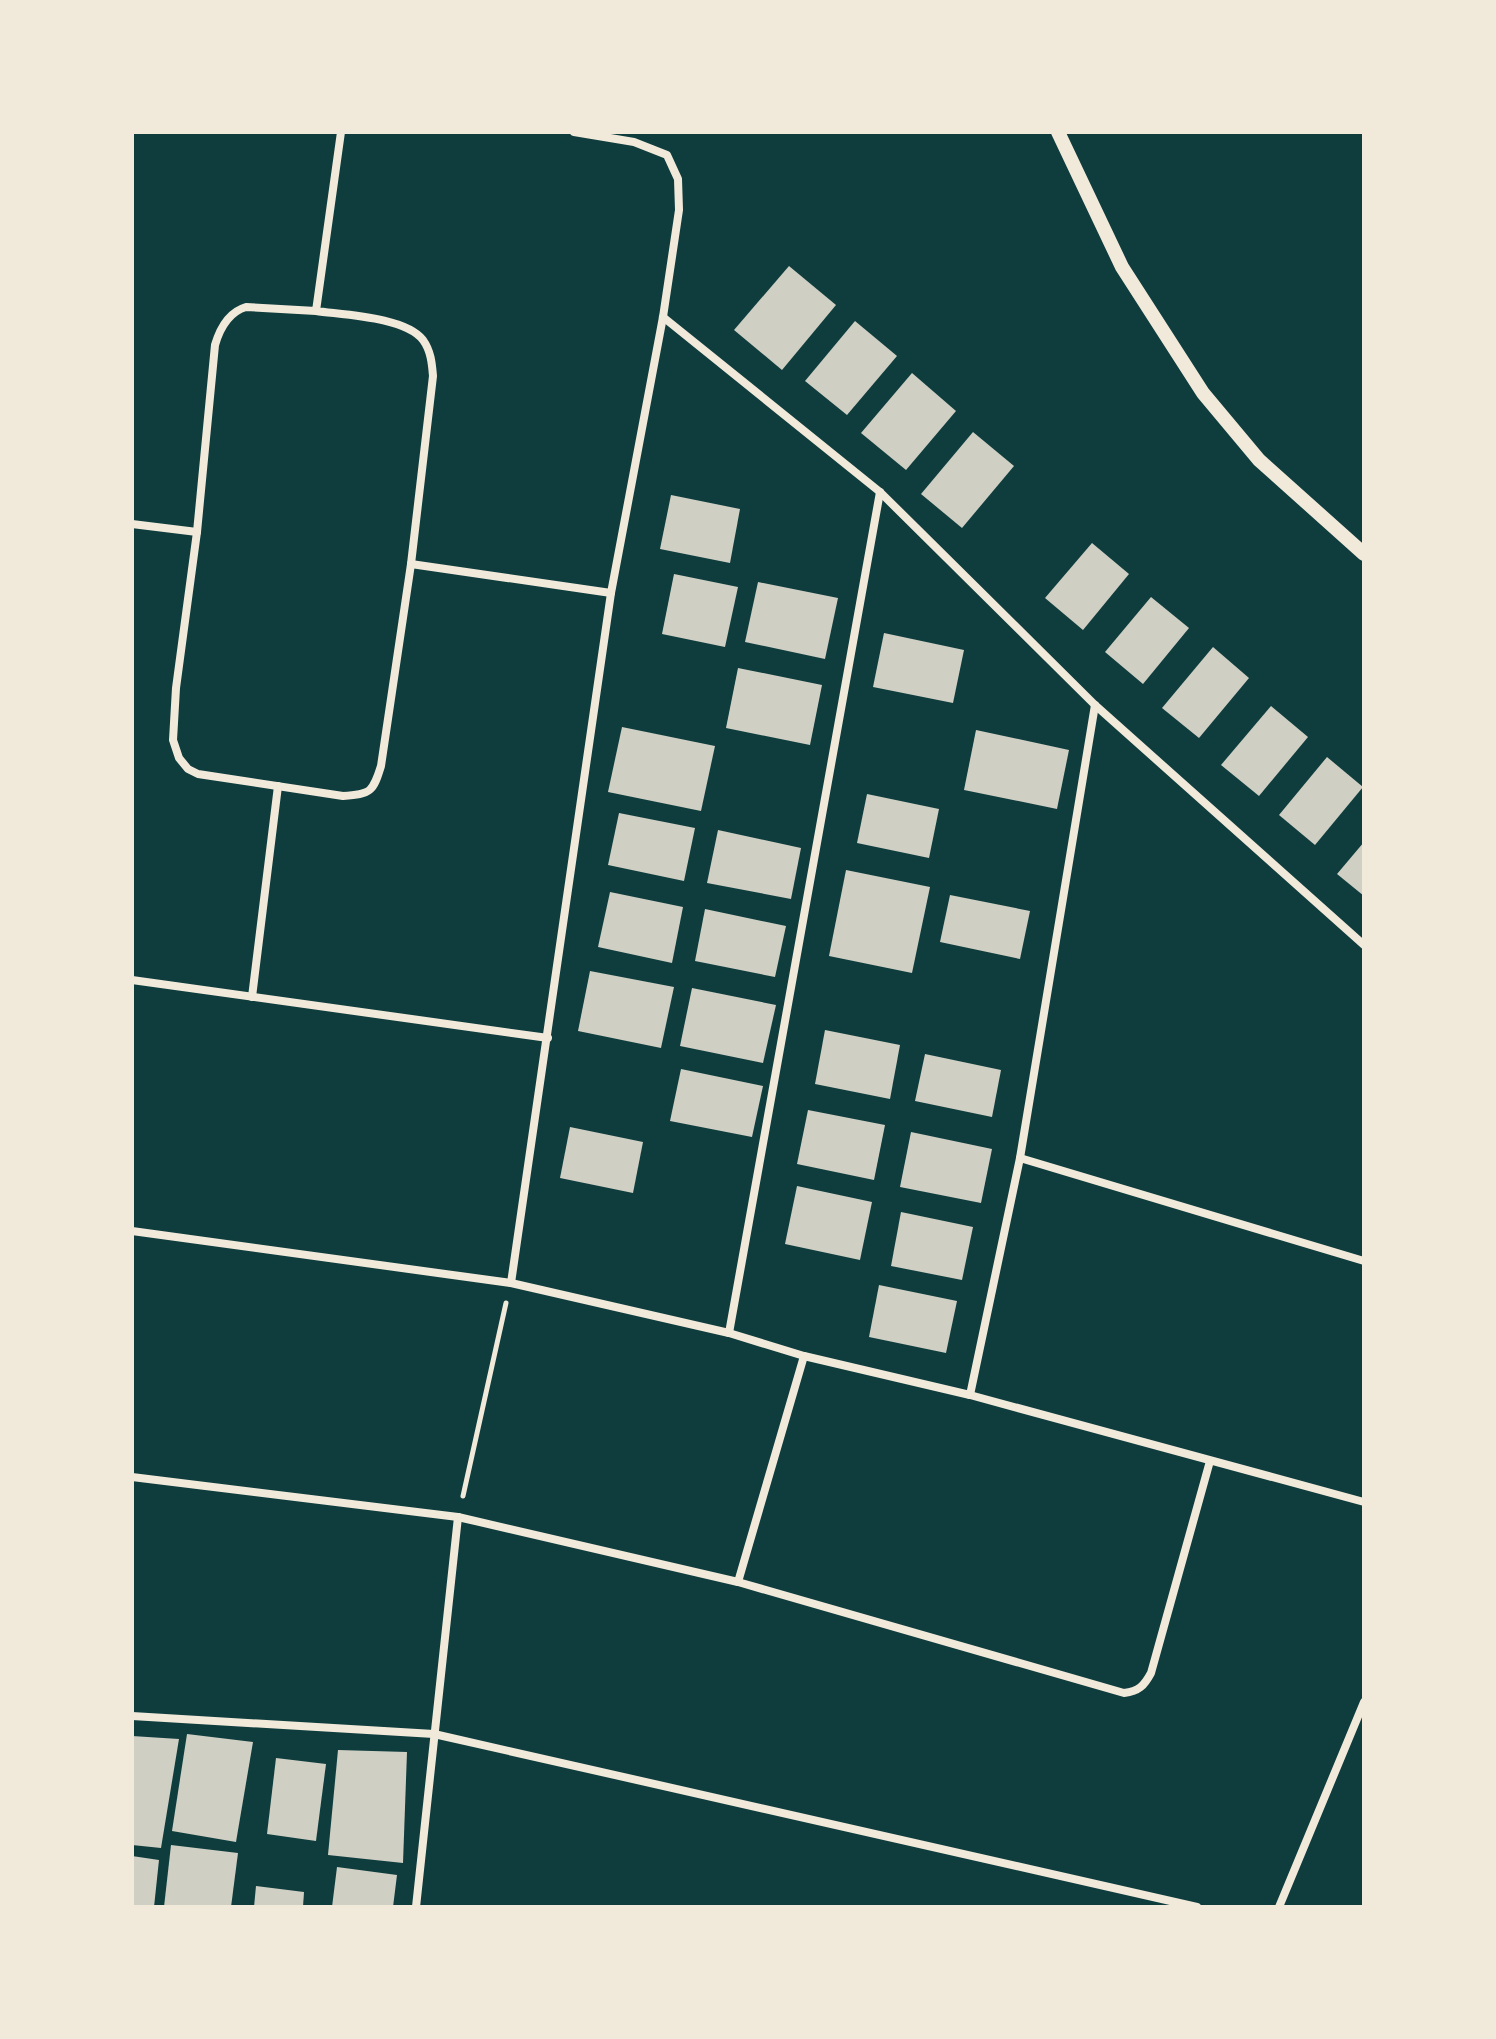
<svg xmlns="http://www.w3.org/2000/svg" width="1496" height="2039" font-family="'Golos Text',sans-serif">
  <style>
    .building { fill: #cfcfc3 }
    .lines { fill: none; stroke-linecap: round; stroke-linejoin: round }
    .path { stroke: #f1e9da; stroke-width: 5 }
    .minor { stroke: #f1e9da; stroke-width: 8 }
    .tertiary { stroke: #f1e9da; stroke-width: 14 }
  </style>
  <rect width="100%" height="100%" fill="#0f3d3e"/>
  <g class="building">
    <polygon points="789,266 836,305 782,370 734,330"/>
    <polygon points="855,321 897,356 847,415 805,381"/>
    <polygon points="912,373 956,411 906,470 861,433"/>
    <polygon points="973,432 1014,466 962,528 921,494"/>
    <polygon points="671,495 740,509 730,563 660,549"/>
    <polygon points="1092,543 1129,574 1083,630 1045,598"/>
    <polygon points="674,574 738,587 725,647 662,634"/>
    <polygon points="758,582 838,598 825,659 745,642"/>
    <polygon points="1151,597 1189,628 1143,684 1105,652"/>
    <polygon points="884,633 964,650 953,703 873,687"/>
    <polygon points="1213,647 1249,678 1199,738 1162,708"/>
    <polygon points="738,668 822,685 810,745 726,728"/>
    <polygon points="1271,706 1308,737 1259,796 1221,765"/>
    <polygon points="622,727 715,746 701,811 608,792"/>
    <polygon points="976,730 1069,750 1057,809 964,790"/>
    <polygon points="1327,757 1363,787 1315,845 1279,815"/>
    <polygon points="867,794 939,809 929,858 857,843"/>
    <polygon points="619,813 695,828 684,881 608,865"/>
    <polygon points="718,830 801,848 791,899 707,883"/>
    <polygon points="1364,842 1364,896 1337,874"/>
    <polygon points="846,870 930,887 912,973 829,956"/>
    <polygon points="610,892 683,907 672,963 598,947"/>
    <polygon points="950,895 1030,911 1020,959 940,942"/>
    <polygon points="705,909 786,926 775,977 695,961"/>
    <polygon points="590,971 674,987 661,1048 578,1031"/>
    <polygon points="692,988 776,1005 763,1063 680,1046"/>
    <polygon points="825,1030 900,1045 890,1099 815,1084"/>
    <polygon points="925,1054 1001,1070 992,1117 915,1101"/>
    <polygon points="681,1069 763,1086 752,1137 670,1121"/>
    <polygon points="808,1110 885,1125 874,1180 797,1164"/>
    <polygon points="570,1127 643,1142 633,1193 560,1178"/>
    <polygon points="911,1132 992,1149 981,1203 900,1187"/>
    <polygon points="797,1186 872,1202 860,1260 785,1244"/>
    <polygon points="901,1212 973,1227 962,1280 891,1266"/>
    <polygon points="879,1285 957,1301 946,1353 869,1337"/>
    <polygon points="187,1734 253,1742 236,1842 172,1831"/>
    <polygon points="132,1736 179,1739 161,1848 132,1845"/>
    <polygon points="338,1750 407,1752 403,1863 328,1855"/>
    <polygon points="276,1758 326,1764 316,1841 267,1834"/>
    <polygon points="171,1845 238,1853 231,1907 164,1907"/>
    <polygon points="132,1856 159,1860 154,1907 132,1907"/>
    <polygon points="337,1867 397,1875 393,1907 332,1907"/>
    <polygon points="256,1886 304,1892 303,1907 254,1907"/>
  </g>
  <g class="lines">
    <polyline class="path" points="463,1496 506,1303"/>
    <g class="minor">
      <path d="M316 311C344 315 405 317 423 340 431 351 432 364 433 376L411 564 381 766C373 792 371 794 343 796L198 774 188 769 179 758 173 740 176 688 197 532 215 345C220 328 229 312 246 307L316 311 341 132"/>
      <polyline points="663,317 880,492 1095,705 1364,945"/>
      <polyline points="132,524 197,532"/>
      <polyline points="411,564 611,593"/>
      <polyline points="132,980 548,1038"/>
      <polyline points="252,997 278,786"/>
      <polyline points="1020,1158 1364,1261"/>
      <polyline points="132,1231 511,1283 729,1333 804,1356 970,1395 1364,1502"/>
      <polyline points="511,1283 611,593 663,317 679,210 678,179 667,155 634,142 574,132"/>
      <polyline points="729,1333 880,492"/>
      <polyline points="970,1395 1020,1158 1095,705"/>
      <path d="M132 1477 458 1517 738 1582 1124 1693C1139 1691 1144 1686 1151 1673L1210 1461"/>
      <polyline points="738,1582 804,1356"/>
      <polyline points="132,1716 434,1734 1197,1907"/>
      <polyline points="416,1907 458,1517"/>
      <polyline points="1279,1907 1364,1702"/>
    </g>
    <polyline class="tertiary" points="1058,132 1122,267 1203,393 1259,460 1364,554"/>
  </g>
  <rect width="1496" height="2039" fill="none" stroke="#f1e9da" stroke-width="268"/>
</svg>
